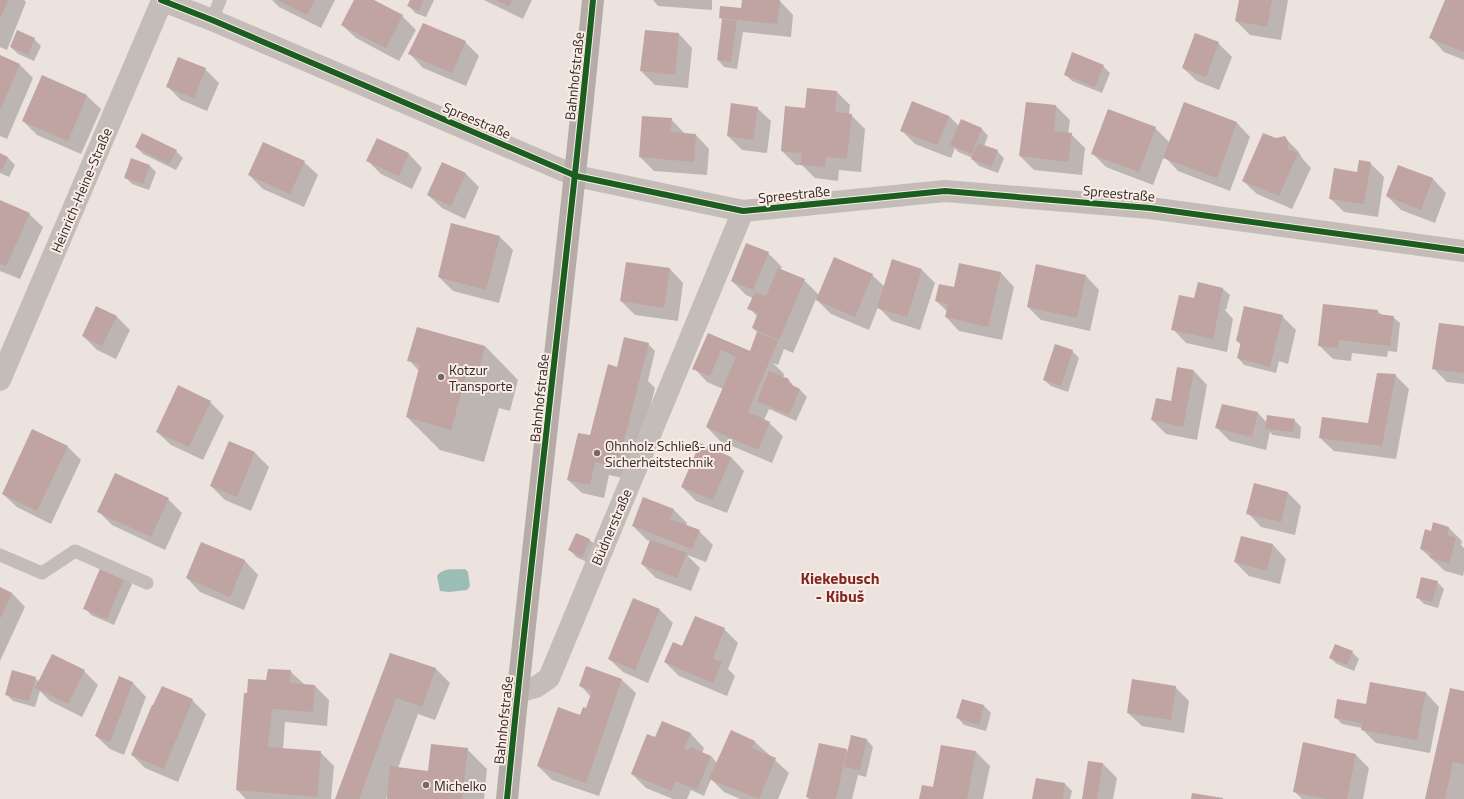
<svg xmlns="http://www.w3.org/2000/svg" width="1464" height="799" font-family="'Titillium Web',sans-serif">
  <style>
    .water { fill: #9cbdb6 }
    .shadow { fill: #0003 }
    .building { fill: #bfa4a1 }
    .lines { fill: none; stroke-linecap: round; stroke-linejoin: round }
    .lane { stroke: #c4bcb9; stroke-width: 13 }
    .street { stroke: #c4bcb9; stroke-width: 22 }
    .secondary { stroke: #b5aca9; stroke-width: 22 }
    .cycleway-casing { stroke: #f9ede6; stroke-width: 8 }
    .cycleway { stroke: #1b5e20; stroke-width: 6 }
    .poi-dot { fill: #756a67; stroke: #f9ede6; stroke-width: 1.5 }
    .labels { text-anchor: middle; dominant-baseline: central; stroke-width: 4; stroke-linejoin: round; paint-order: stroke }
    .street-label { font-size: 14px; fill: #352927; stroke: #f9ede6 }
    .poi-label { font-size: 14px; fill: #352927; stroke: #f9ede6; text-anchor: start }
    .quarter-label { font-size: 16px; font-weight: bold; fill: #812623; stroke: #f9ede6 }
  </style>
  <rect width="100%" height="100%" fill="#ece3df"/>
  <path class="water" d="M465 569 468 572 470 586 467 590 449 592 440 591 437 576C443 567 454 570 465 569Z"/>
  <g class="shadow">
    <polygon points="0,0 24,0 26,2 7,50 0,47"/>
    <polygon points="272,0 335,0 321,28 279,7"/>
    <polygon points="355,0 372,0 402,16 416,30 399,61 356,38 342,25"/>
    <polygon points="411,0 434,0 426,17 415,13 409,6"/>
    <polygon points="484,0 532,0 523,19"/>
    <polygon points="653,0 712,0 712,10 658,6"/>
    <polygon points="743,0 780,1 793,15 791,37 743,32 737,69 724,67 718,60 723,21 720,17 742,9"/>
    <polygon points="1240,0 1288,0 1281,40 1250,35 1236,21"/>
    <polygon points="1446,0 1464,0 1464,60 1444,52 1431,38"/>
    <polygon points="679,34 692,48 688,88 655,85 641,71"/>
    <polygon points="34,39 41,46 34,61 18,54 11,47"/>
    <polygon points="465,42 479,56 466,86 423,68 410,54"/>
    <polygon points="1218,43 1232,57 1219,90 1197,81 1183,68"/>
    <polygon points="0,56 19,64 33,78 7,139 0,136"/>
    <polygon points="1103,66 1110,73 1102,93 1072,81 1065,74"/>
    <polygon points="205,69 219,83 207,111 181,100 167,86"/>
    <polygon points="42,77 87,96 101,109 81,154 37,135 23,121"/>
    <polygon points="837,92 850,105 849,115 851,115 865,129 861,172 839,170 838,181 815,178 802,165 796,165 782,151 806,109"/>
    <polygon points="1027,103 1056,106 1070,120 1068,134 1071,134 1085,148 1082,175 1034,170 1020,156"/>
    <polygon points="757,108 771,121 767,153 742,150 728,136"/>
    <polygon points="949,116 959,126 982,129 988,136 984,146 997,151 1004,158 998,173 979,166 972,159 973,158 958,152 955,148 951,158 915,144 901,130"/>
    <polygon points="643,117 671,119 685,134 696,135 709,149 707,175 654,171 640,157"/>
    <polygon points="1237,123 1250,137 1230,191 1178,171 1164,156 1153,185 1106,167 1092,153 1155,128 1170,143"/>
    <polygon points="1284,137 1298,151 1302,158 1311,168 1292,209 1257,194 1243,181"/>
    <polygon points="136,147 176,151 183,158 176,170 143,154"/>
    <polygon points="0,154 8,158 15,165 9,177 0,173"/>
    <polygon points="409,154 422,168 412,189 381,174 367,160"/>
    <polygon points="304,162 318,175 304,207 263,189 249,175"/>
    <polygon points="1370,163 1384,177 1378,217 1344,212 1330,198"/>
    <polygon points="150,166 156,172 149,190 132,184 125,177"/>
    <polygon points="1398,166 1433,179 1446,193 1435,223 1401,210 1387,196"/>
    <polygon points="466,174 479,187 465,219 442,208 428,195"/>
    <polygon points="0,201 29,214 43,227 20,279 0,271"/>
    <polygon points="500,237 513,250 499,303 453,291 439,277"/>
    <polygon points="768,253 782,267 780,270 804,280 819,295 872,275 885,287 921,269 935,283 920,330 892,321 878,307 869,330 831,314 816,299 793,353 784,349 778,365 773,363 784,374 783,378 789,380 795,388 800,390 807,397 796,421 769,409 764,420 769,423 783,436 772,463 720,441 707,427 723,389 707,382 694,368 709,334 754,353 758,333 753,328 758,317 749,308 753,298 746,295 732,281"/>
    <polygon points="960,264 1001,273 1014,287 1002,340 959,331 946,317 947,311 936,301 955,288"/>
    <polygon points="670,269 683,283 678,321 635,315 621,301"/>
    <polygon points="1086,276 1099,290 1090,331 1041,320 1028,307"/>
    <polygon points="1223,289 1230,295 1226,310 1224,309 1233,319 1227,352 1186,343 1173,329 1198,300"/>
    <polygon points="1377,311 1382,315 1393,317 1400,323 1397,352 1388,351 1387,357 1352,353 1351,361 1333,359 1319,345"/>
    <polygon points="116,316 130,330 116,359 97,350 83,336"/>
    <polygon points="1282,316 1296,330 1288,364 1279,361 1276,373 1244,365 1238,358 1241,345 1237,341"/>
    <polygon points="1464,327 1464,384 1447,382 1433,368"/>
    <polygon points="648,344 655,351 648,381 655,388 631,480 609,475 604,498 582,493 568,480 591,437 617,368"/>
    <polygon points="485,346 518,380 510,411 499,408 484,462 440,450 407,417 419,371 409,360"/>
    <polygon points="1072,351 1079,358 1068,392 1051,386 1044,380"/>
    <polygon points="1194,371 1207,385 1197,440 1166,434 1152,420 1172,402"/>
    <polygon points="1395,375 1409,389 1396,459 1334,451 1320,438 1369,424"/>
    <polygon points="178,387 210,402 224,416 203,460 171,445 157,432"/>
    <polygon points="1258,413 1267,423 1294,420 1301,427 1300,439 1273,435 1270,432 1266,450 1230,441 1217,428"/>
    <polygon points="229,442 255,453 269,467 251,511 225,500 211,486"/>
    <polygon points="68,447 81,460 51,524 17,507 3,494"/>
    <polygon points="731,457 744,471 727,513 696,501 682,487"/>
    <polygon points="1288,493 1301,506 1295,535 1261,527 1248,513"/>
    <polygon points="168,499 182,513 165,550 112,525 98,511"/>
    <polygon points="673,509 687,523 686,526 699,531 713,545 706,562 687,555 700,568 691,591 656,578 642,564 651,541 647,540 633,526"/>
    <polygon points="1449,528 1462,541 1461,545 1464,548 1464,571 1463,576 1445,571 1421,549 1431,532"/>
    <polygon points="590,540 596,546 589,563 576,557 570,550"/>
    <polygon points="202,543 245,561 258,575 244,610 200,592 187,578"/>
    <polygon points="1273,545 1286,559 1280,584 1249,576 1235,562"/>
    <polygon points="125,577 132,584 114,625 91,615 85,608"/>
    <polygon points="1437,582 1444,589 1438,608 1424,604 1417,597"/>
    <polygon points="0,588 12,593 25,607 0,661"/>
    <polygon points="660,610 673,623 648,683 623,672 609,659"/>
    <polygon points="724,629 738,643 728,669 735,676 727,696 679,676 665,662"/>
    <polygon points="1352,652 1359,659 1354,671 1337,664 1330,658"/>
    <polygon points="412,660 436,669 450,683 435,720 418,714 398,768 428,772 467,749 487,769 484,799 388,799 387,796 386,799 336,799"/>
    <polygon points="84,671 98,685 82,717 50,701 40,691 35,707 13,701 7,695 35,678 39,682"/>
    <polygon points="290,671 305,685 315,686 329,700 327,726 285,722 283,750 320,752 334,766 331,799 246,799 237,790 248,694 267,681"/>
    <polygon points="119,678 133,683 146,697 124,755 110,749 96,736"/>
    <polygon points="622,680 636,693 599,796 552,780 538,766 587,709 591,697 581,686"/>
    <polygon points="1175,687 1189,701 1184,733 1142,726 1128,713"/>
    <polygon points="1464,692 1464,799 1426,799"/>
    <polygon points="1426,693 1439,707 1430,753 1376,743 1362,729 1362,728 1342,724 1335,717 1365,705"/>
    <polygon points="192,700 206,714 178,782 145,768 132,755"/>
    <polygon points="963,700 984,706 991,713 986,731 964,725 958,718"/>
    <polygon points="662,723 691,734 704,748 702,753 711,756 717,763 754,741 789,773 778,799 740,799 724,792 711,779 704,796 691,790 687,799 673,799 646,788 632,774 656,739"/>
    <polygon points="867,740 873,747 866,777 858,775 852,799 809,799 807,797 847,750 848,752"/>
    <polygon points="942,746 976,752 990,766 983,799 920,799 933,788"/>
    <polygon points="1356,755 1369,768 1363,799 1302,799 1295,792"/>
    <polygon points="1089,762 1103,764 1117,778 1113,799 1083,799"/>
    <polygon points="1065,784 1072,791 1070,799 1033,799"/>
  </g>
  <g class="building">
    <polygon points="0,0 8,0 0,19"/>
    <polygon points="278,0 315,0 307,15"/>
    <polygon points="354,0 374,0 403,15 386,48 341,25"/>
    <polygon points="410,0 424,0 419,11 407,6"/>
    <polygon points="496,0 512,0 509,6"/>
    <polygon points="742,0 780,0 777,24 719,18 720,6 741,8"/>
    <polygon points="1239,0 1272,0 1267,27 1235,21"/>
    <polygon points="1445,0 1464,0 1464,52 1429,38"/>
    <polygon points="722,19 737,21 731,62 717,60"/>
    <polygon points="423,23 466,41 452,73 408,54"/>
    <polygon points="17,30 35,38 28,55 10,47"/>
    <polygon points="645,30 679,33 675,75 640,71"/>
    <polygon points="1195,33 1219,42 1206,77 1182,68"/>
    <polygon points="1072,52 1104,65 1095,87 1064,75"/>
    <polygon points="0,55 20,64 0,110"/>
    <polygon points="178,57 206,68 194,98 166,87"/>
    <polygon points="42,75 87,95 68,141 22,121"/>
    <polygon points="807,88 837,91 835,112 852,114 847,159 826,157 825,167 800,165 802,153 781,151 785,106 805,108"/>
    <polygon points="912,101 949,116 937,145 900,131"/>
    <polygon points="1026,102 1056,105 1054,131 1072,133 1068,162 1019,156"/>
    <polygon points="1184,102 1237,122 1217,178 1163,158"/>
    <polygon points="731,103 758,107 753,140 727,136"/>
    <polygon points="1108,109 1156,127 1139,172 1091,154"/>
    <polygon points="642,116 672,118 670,132 696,134 694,162 639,157"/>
    <polygon points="961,119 982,128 972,154 950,145"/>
    <polygon points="142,133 177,150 169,164 135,147"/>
    <polygon points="1263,133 1276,138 1285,136 1289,143 1287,149 1298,153 1279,196 1242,181"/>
    <polygon points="377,138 409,153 399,176 366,161"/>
    <polygon points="263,142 305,161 290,194 248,175"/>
    <polygon points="978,143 998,150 991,167 971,159"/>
    <polygon points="0,153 8,157 2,171 0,170"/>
    <polygon points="131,158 150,165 143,184 124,178"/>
    <polygon points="1359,160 1371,162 1364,204 1329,199 1334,168 1357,172"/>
    <polygon points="442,162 466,173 451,206 427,195"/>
    <polygon points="1398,165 1433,178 1421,210 1386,196"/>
    <polygon points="0,200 30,213 6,266 0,264"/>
    <polygon points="451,223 500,236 486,290 438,277"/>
    <polygon points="746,243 769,252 753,290 731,281"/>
    <polygon points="834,257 873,274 855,317 816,300"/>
    <polygon points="892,259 922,269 907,317 877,308"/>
    <polygon points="626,262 670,268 664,308 620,301"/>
    <polygon points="959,263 1001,272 988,327 945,317 948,304 935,301 939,284 954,287"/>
    <polygon points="1036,264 1086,275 1077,318 1027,307"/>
    <polygon points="778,268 805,279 779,340 752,328 758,313 747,309 755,292 766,296"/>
    <polygon points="1198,282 1223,288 1213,339 1171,330 1179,295 1194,298"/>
    <polygon points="1323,304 1378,310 1377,314 1394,316 1390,346 1339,340 1338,348 1318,346"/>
    <polygon points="96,306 117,316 102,346 82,336"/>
    <polygon points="1244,306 1283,315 1270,367 1237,358 1241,342 1236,341"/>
    <polygon points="1439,323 1464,326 1464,373 1432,369"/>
    <polygon points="417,327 485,346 477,378 466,375 451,430 406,417 420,364 407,361"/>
    <polygon points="757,332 778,341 748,412 770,422 758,450 706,427 736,357 721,350 710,376 692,369 708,333 750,351"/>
    <polygon points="624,337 649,343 617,467 595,462 590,485 567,480 578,433 590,435 608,364 617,367"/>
    <polygon points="1055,344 1073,350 1061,386 1043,380"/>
    <polygon points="1177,367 1194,370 1183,427 1151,420 1156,398 1171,401"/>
    <polygon points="769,371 789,379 788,383 800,389 789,415 757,401"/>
    <polygon points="1377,373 1396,374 1382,446 1319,438 1322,417 1368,423"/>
    <polygon points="178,385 211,401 189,447 156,432"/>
    <polygon points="1222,404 1258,412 1252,437 1215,428"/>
    <polygon points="1267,415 1295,419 1293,432 1265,429"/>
    <polygon points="32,429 68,446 37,511 2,494"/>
    <polygon points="229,441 255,452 237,497 210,486"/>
    <polygon points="700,443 731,457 713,500 681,487"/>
    <polygon points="115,473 169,498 151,537 97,512"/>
    <polygon points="1254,483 1288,492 1281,522 1246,514"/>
    <polygon points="643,497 674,509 670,519 700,530 692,549 632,526"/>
    <polygon points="1433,522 1449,527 1447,535 1456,538 1449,563 1430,558 1431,553 1420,549 1425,529 1431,531"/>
    <polygon points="576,533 590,539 582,557 568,550"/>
    <polygon points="1241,536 1273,544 1267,571 1234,562"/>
    <polygon points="650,540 687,553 677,578 641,564"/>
    <polygon points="201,542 245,560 230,597 186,578"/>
    <polygon points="101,566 125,576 107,619 83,609"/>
    <polygon points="1421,577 1438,581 1432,602 1416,598"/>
    <polygon points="0,587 12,593 0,619"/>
    <polygon points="633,598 660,609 635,670 608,659"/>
    <polygon points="695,616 725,628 713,658 722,662 713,683 664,662 673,642 682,646"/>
    <polygon points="1335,644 1353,651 1347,665 1329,658"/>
    <polygon points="390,653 436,668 422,707 396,698 359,799 335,799"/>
    <polygon points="52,654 85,670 68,704 35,688"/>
    <polygon points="586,666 622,679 586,783 537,766 558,707 580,715 583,707 586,708 592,691 579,686"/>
    <polygon points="268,669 291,670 290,683 315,685 313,712 272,709 268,747 321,751 317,797 236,790 244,693 247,693 248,679 266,680"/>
    <polygon points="12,670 36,677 29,701 5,695"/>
    <polygon points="119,676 133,682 110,742 95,736"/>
    <polygon points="1132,679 1176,686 1171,720 1127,713"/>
    <polygon points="1370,682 1426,692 1417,740 1361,730 1364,716 1362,723 1334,718 1337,699 1366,704"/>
    <polygon points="162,686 193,699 164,769 131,755 152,705 153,705"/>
    <polygon points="1450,688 1464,691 1464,764 1453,762 1445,799 1425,799"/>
    <polygon points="962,699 984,705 979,725 956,718"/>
    <polygon points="662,721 691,733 684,749 688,751 690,747 711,756 697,790 675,781 671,791 631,774 647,734 655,737"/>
    <polygon points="731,730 755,741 752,748 776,758 759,799 709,779"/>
    <polygon points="851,735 867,739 860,770 844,767"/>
    <polygon points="1303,742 1356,754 1347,799 1325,799 1293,792"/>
    <polygon points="819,743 847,749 836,799 813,799 806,797"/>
    <polygon points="431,744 468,748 462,799 387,799 390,766 428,771"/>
    <polygon points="941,745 976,751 967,799 919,799 922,785 933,787"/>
    <polygon points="1088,761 1103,763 1097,799 1082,799"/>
    <polygon points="1036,778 1065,783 1063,799 1032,799"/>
    <polygon points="1192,793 1223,798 1223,799 1191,799"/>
  </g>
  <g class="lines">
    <g class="lane">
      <polyline points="212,20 220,0"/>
      <polyline points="0,555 42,573 75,551 147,583"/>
    </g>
    <g class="street">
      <polyline points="161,0 212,20 576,176 743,211 945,191 1150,208 1464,251"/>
      <polyline points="0,380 162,1"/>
      <polyline points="518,692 536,687 549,678 743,211"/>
    </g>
    <path class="secondary" d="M507 799C533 532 567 267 593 0"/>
    <defs>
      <g id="cycleway">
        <polyline points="161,0 212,20 576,176 743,211 945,191 1150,208 1464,251"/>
        <path d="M507 799C533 532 567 267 593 0"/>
      </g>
    </defs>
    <use href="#cycleway" class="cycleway-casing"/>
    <use href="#cycleway" class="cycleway"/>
  </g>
  <g class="poi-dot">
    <circle cx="441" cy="377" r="4"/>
    <circle cx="597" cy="453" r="4"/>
    <circle cx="426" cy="785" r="4"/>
  </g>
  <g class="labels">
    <g class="street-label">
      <text transform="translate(574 76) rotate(-84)">Bahnhofstraße</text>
      <text transform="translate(477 120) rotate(23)">Spreestraße</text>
      <text transform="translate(81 190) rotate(-67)">Heinrich-Heine-Straße</text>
      <text transform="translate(1119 193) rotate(5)">Spreestraße</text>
      <text transform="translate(794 194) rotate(-6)">Spreestraße</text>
      <text transform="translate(539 398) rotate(-84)">Bahnhofstraße</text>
      <text transform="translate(611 527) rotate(-67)">Büdnerstraße</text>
      <text transform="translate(503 720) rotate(-84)">Bahnhofstraße</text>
    </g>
    <g class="poi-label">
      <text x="449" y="369">Kotzur<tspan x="449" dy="16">Transporte</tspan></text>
      <text x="605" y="445">Ohnholz Schließ- und<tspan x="605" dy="16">Sicherheitstechnik</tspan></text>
      <text x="434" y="785">Michelko</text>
    </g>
    <g class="quarter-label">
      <text x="840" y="578">Kiekebusch<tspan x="840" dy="18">- Kibuš</tspan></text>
    </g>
  </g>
</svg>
